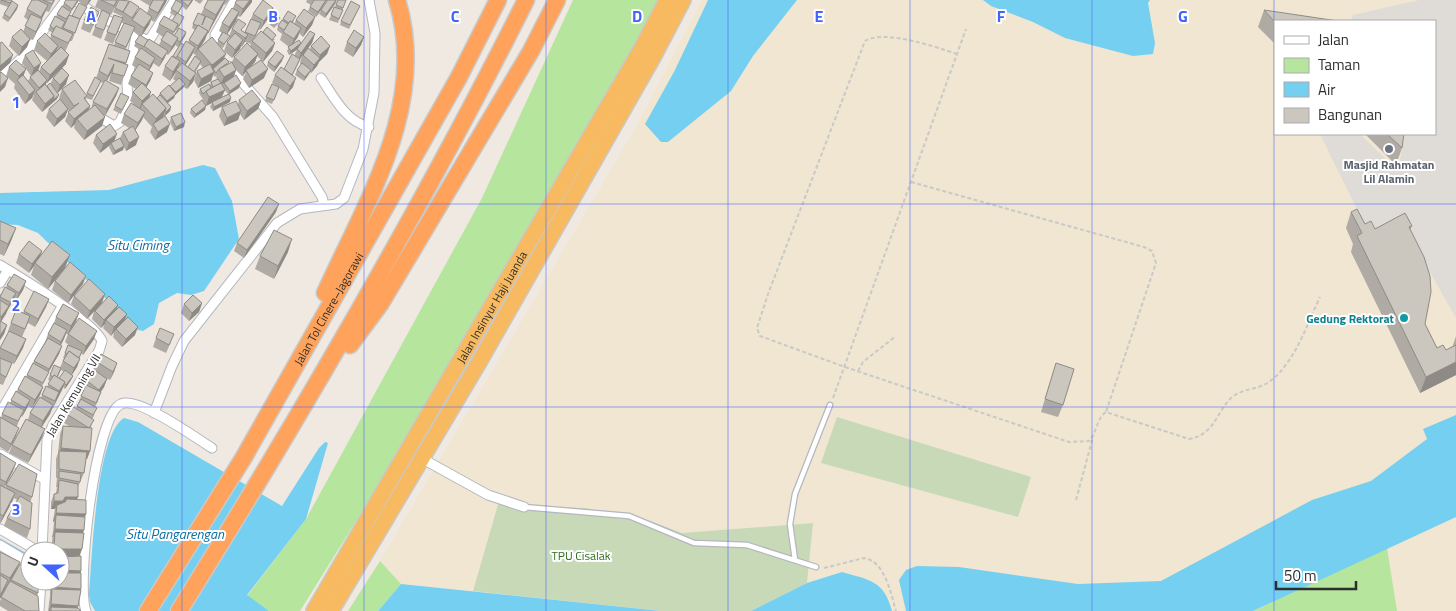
<svg xmlns="http://www.w3.org/2000/svg" width="1456" height="611" font-family="'Titillium Web',sans-serif">
  <style>
    .education { fill: #f0e6d1; fill-rule: evenodd }
    .green { fill: #b6e59e }
    .cemetery { fill: #c8d9b8 }
    .plaza { fill: #dfdcd8 }
    .water { fill: #75cff0 }
    .lines { fill: none; stroke-linecap: round; stroke-linejoin: round }
    .stream { stroke: #75cff0; stroke-width: 3 }
    .service-casing { stroke: #b4b7c1; stroke-width: 7 }
    .minor-casing { stroke: #b4b7c1; stroke-width: 11 }
    .trunk-casing { stroke: #c9c9c9; stroke-width: 18 }
    .motorway-casing { stroke: #c9c9c9; stroke-width: 19 }
    .path { stroke: #c9c9c9; stroke-width: 2; stroke-dasharray: 4 2.5; stroke-linecap: butt }
    .service { stroke: #fff; stroke-width: 4.5 }
    .minor { stroke: #fff; stroke-width: 9 }
    .trunk { stroke: #f8ba60; stroke-width: 15 }
    .motorway { stroke: #ffa35c; stroke-width: 16 }
    .wall { fill: #afaba4; fill-rule: evenodd }
    .shaded-wall { fill: #8e8b86 }
    .building { fill: #cbc7bf; stroke: #8e8b86 }
    .grid { fill: none; stroke: #4264fb; stroke-width: 1; stroke-opacity: 0.55 }
    .worship-dot { fill: #6b7280; stroke: #fff; stroke-width: 2 }
    .culture-dot { fill: #0f9aa8; stroke: #fff; stroke-width: 2 }
    .labels { text-anchor: middle; dominant-baseline: central; stroke-width: 4; stroke-linejoin: round; paint-order: stroke }
    .worship-label { font-size: 12px; font-weight: bold; fill: #5b616d; stroke: #fff }
    .street-label { font-size: 12px; fill: #2e2e2e; stroke: #fff }
    .culture-label { font-size: 12px; font-weight: bold; fill: #0d838f; stroke: #fff; text-anchor: end }
    .park-label { font-size: 12px; fill: #2c6e1b; stroke: #fff }
    .water-label { font-size: 14px; font-style: italic; fill: #0d6fa3; stroke: #fff }
    .grid-label { font-size: 16px; text-anchor: middle; font-weight: bold; fill: #4264fb; stroke: #fff; stroke-width: 4; stroke-linejoin: round; paint-order: stroke }
  </style>
  <rect width="100%" height="100%" fill="#efe9e1"/>
  <path class="education" d="M702 0H1456V611H892L889 599 842 572 807 583 813 523 682 533 645 519 586 508 523 506 499 502 473 591 401 584 380 561 635 129ZM1275 21H1435V134H1275Z"/>
  <g class="green">
    <polygon points="573,0 658,0 624,68 384,476 300,611 269,611 247,596 306,519 482,198"/>
    <polygon points="1387,548 1397,611 1253,611 1256,610"/>
    <polygon points="380,561 401,584 378,611 348,611"/>
  </g>
  <g class="cemetery">
    <polygon points="837,417 1031,477 1018,517 821,463"/>
    <polygon points="499,501 523,506 585,508 645,519 682,533 813,523 807,583 751,611 661,611 473,591"/>
  </g>
  <polygon class="plaza" points="1419,0 1456,0 1456,318 1402,223 1371,238 1320,134 1360,134 1398,171 1405,134 1435,134 1435,21 1351,21 1353,15"/>
  <g class="water">
    <polygon points="708,0 797,0 753,56 731,91 668,142 661,142 645,124 675,70"/>
    <polygon points="983,0 1150,0 1148,3 1155,43 1153,54 1133,56 1065,38 1033,22 991,6"/>
    <polygon points="203,165 215,168 232,201 239,239 204,291 191,295 177,293 159,303 154,324 143,331 138,330 38,233 18,225 0,224 0,193 109,190"/>
    <polygon points="1456,415 1456,517 1253,611 906,611 899,580 906,570 917,566 959,567 1078,584 1161,581 1312,500 1371,481 1427,439 1423,429"/>
    <path d="M124 418 138 422 282 506 319 448 325 442 328 443 306 519 247 595 269 611H95L90 602 89 594C92 560 96 434 124 418Z"/>
    <path d="M842 572C869 580 884 580 892 611H751L807 583Z"/>
    <polygon points="401,584 661,611 378,611"/>
  </g>
  <g class="lines">
    <polyline class="stream" points="0,540 30,557"/>
    <defs>
      <g id="service">
        <polyline points="524,507 629,516 694,543 747,545 816,567"/>
        <polyline points="795,560 790,524 795,494 830,405"/>
      </g>
      <g id="minor">
        <polyline points="75,0 95,14 146,40 150,39 175,0"/>
        <polyline points="217,51 215,35 235,0"/>
        <polyline points="228,66 273,117 322,197 324,205"/>
        <polyline points="0,78 25,55 66,0"/>
        <path d="M321 78C334 97 345 121 369 127"/>
        <polyline points="94,114 114,126 120,122 128,104 127,82 136,36"/>
        <path d="M0 265C20 277 94 322 102 341L99 351 53 425 47 440 42 551"/>
        <polyline points="0,283 8,270"/>
        <polyline points="0,413 60,310"/>
        <polyline points="154,413 172,366 184,341 277,223 300,209 336,204 344,198 363,149 374,93 375,33 369,0"/>
        <polyline points="0,454 44,479"/>
        <polyline points="421,458 488,495 524,507"/>
        <polyline points="0,529 38,551"/>
        <polyline points="0,545 30,563"/>
        <polyline points="39,611 41,581"/>
        <path d="M86 611C76 585 95 415 121 404 138 396 196 438 212 448"/>
      </g>
      <g id="trunk">
        <path id="s1" d="M314 611 643 46 667 0"/>
        <polyline points="331,611 478,364 652,59 683,0"/>
      </g>
      <g id="motorway">
        <path d="M325 293C366 202 429 104 397 0"/>
        <polyline points="350,345 381,303 531,51 557,0"/>
        <path id="s2" d="M148 611 244 457 459 77 498 0"/>
        <path d="M179 611C303 412 421 210 526 0"/>
      </g>
    </defs>
    <use href="#service" class="service-casing"/>
    <use href="#minor" class="minor-casing"/>
    <use href="#trunk" class="trunk-casing"/>
    <use href="#motorway" class="motorway-casing"/>
    <g class="path">
      <path d="M957 54C936 47 884 29 865 41L768 294 757 328 760 336 845 367 1069 442 1089 441C1097 433 1096 419 1106 412L1189 439C1214 435 1216 413 1231 398 1242 388 1258 390 1269 382 1295 363 1307 324 1320 297"/>
      <polyline points="911,182 1144,247 1152,251 1156,263 1106,412"/>
      <polyline points="858,371 863,362 896,336"/>
      <polyline points="833,398 966,29"/>
      <polyline points="1076,500 1093,437"/>
      <path d="M824 568 864 558C885 561 891 594 896 611"/>
    </g>
    <use href="#service" class="service"/>
    <use href="#minor" class="minor"/>
    <use href="#trunk" class="trunk"/>
    <use href="#motorway" class="motorway"/>
  </g>
  <g class="wall">
    <polygon points="0,0 12,0 10,5 18,5 17,9 8,22 2,18 4,14 8,7 0,4"/>
    <polygon points="32,0 55,0 49,12 46,11 42,19 39,27 33,40 30,39 27,47 19,56 9,46 12,37 23,32 28,20 24,17 27,9"/>
    <polygon points="66,0 91,0 86,7 78,1 70,13 69,15 72,16 87,7 79,22 72,41 70,41 65,52 66,64 45,84 47,86 50,85 53,78 66,84 57,93 57,99 42,112 32,100 34,95 34,94 32,98 25,104 14,88 15,84 6,76 9,67 26,69 23,75 28,81 31,76 22,63 25,55 39,72 41,67 47,61 34,50 37,41 50,38 53,33 48,30 50,26"/>
    <polygon points="98,0 118,0 111,15 110,14 101,39 92,35 102,10 103,11 95,7"/>
    <path d="M140 0H167L165 4 154 22 151 20 149 25 141 36 148 40 159 45 163 37 156 32 159 24 172 21 175 16 170 13 176 0H193L186 10 182 6 178 14 182 21 177 31 176 30 173 35 186 32 185 36 178 47 175 45 168 55 166 54 164 59 159 67 153 63 149 70 153 73 150 81 146 87 151 92 149 97 157 98 158 97 160 93 170 87 176 81 173 79 176 72 170 81 162 75 165 66 173 56 184 45 188 42 195 30 192 28 193 24 201 14 208 0H229L225 5 224 4 200 47 217 43 222 33 219 31 222 23 233 8 235 3 237 0H252V2L240 17 238 16 236 21 227 34 229 36 232 29 243 32 245 33 253 14 273 8 270 16 260 30 259 29 255 38 275 39 273 41 275 43 272 51 263 62 261 60 264 78 249 88 243 79 246 72 242 76 236 70 234 76 239 88 229 94 230 102 213 111 210 107 212 103 206 106 205 110 194 118 190 113 191 109 205 104 202 99 203 98H202L199 93 200 89 210 85 211 82 217 79 216 77 217 75 215 77 213 75 211 81 198 88 194 80 197 71 203 68 200 64 195 73 193 82 187 89 184 87 183 88 175 95 174 98 168 103 171 107 170 111 161 119 167 132 155 140 150 132 152 127 143 117 142 120 135 131 136 145 126 151 124 147 123 150 113 155 109 147 110 145 100 153 93 143 96 135 115 141 120 138 123 132 129 128 121 123 124 114 134 104 130 101 133 92 136 89 128 84 131 76 136 68 132 65 135 57 140 50 134 46 139 36 133 31 126 49 130 51 126 64 124 76 121 85 109 81 111 73 107 81 119 88 116 96 104 117 102 126 84 140 74 128 75 124 71 128 65 121 69 111 68 110 65 117 54 127 46 117 49 109 60 99 59 98 62 89 86 95 95 77 96 78 109 44 114 45 124 23 122 22 113 44 104 40 114 15 121 18 122 15 121 16 113 12 115 8 137 12 147 13 150 6ZM229 37 230 38 227 42 224 51 232 58 240 49 241 46 242 47 245 42 251 44 250 46 234 57 232 62 227 64 223 60 226 54 219 46 223 48ZM193 53 195 55 196 53 195 57 188 67 186 65ZM257 56 261 60 248 69 255 62ZM100 82 104 83 93 102 91 109 89 110 90 106 86 100V98L92 100ZM224 89 228 94 222 97 225 90Z"/>
    <polygon points="194,0 203,0 200,4"/>
    <polygon points="307,0 314,0 311,5 306,2"/>
    <polygon points="314,0 327,0 321,9 337,0 335,4 325,18 319,14 321,10 316,17 308,11 310,7"/>
    <polygon points="338,0 346,0 338,23 329,20"/>
    <polygon points="358,10 349,29 340,25 341,21"/>
    <polygon points="1264,10 1275,21 1275,44 1258,27"/>
    <polygon points="99,12 96,20 90,33 81,29 84,20"/>
    <polygon points="315,17 312,25 303,37 299,33 293,44 301,44 315,34 312,43 306,51 310,49 311,46 330,46 327,54 319,62 317,66 311,73 310,72 304,81 295,75 297,70 301,65 300,63 302,56 292,76 293,87 287,94 279,88 272,104 265,101 272,84 275,85 272,83 275,75 284,70 294,56 297,50 289,55 287,51 289,47 280,40 282,34 277,30 278,26 283,19 294,20 293,23 294,24 296,20"/>
    <polygon points="270,20 279,23 274,28 269,24"/>
    <polygon points="364,37 361,45 353,57 344,51 347,42"/>
    <polygon points="282,61 274,72 267,66 268,62"/>
    <polygon points="239,100 261,101 258,109 244,120 240,114 238,120 224,126 219,116 222,107 238,104"/>
    <polygon points="127,101 121,114 113,110 115,106"/>
    <polygon points="171,117 184,127 174,131 170,122"/>
    <polygon points="1365,134 1404,134 1402,148 1396,165"/>
    <polygon points="276,212 244,258 234,251 237,243"/>
    <polygon points="1351,212 1365,224 1375,229 1412,226 1410,230 1425,324 1437,348 1446,350 1453,346 1453,345 1456,336 1456,375 1420,393 1351,252 1353,244 1346,228"/>
    <polygon points="0,221 16,228 11,241 4,256 0,254"/>
    <polygon points="42,251 40,257 65,268 48,289 31,275 34,266 29,273 16,263 19,254"/>
    <polygon points="288,252 274,279 255,269 260,256"/>
    <polygon points="26,281 23,290 16,301 13,300 1,322 7,325 4,334 0,340 0,295 6,288 7,285"/>
    <polygon points="55,281 83,284 68,303 52,290"/>
    <polygon points="74,296 102,302 127,314 125,319 135,335 122,347 113,337 114,332 111,336 103,328 105,324 101,328 92,319 94,311 87,319 71,304"/>
    <polygon points="49,299 46,307 35,327 28,323 22,337 26,339 23,348 14,364 12,363 3,385 0,384 0,349 9,331 8,331 11,323 23,313 24,311"/>
    <polygon points="202,303 199,312 189,321 181,313 184,304"/>
    <path d="M79 313 76 321 72 327 94 339 83 355 81 353 77 367 72 375 73 376 71 380 65 389 63 387 57 398 50 414 42 427V438L28 463 9 453 12 445 28 420 30 413 41 398 46 386 47 387 51 381 48 380 54 365 60 368 64 358H63L68 345 71 347 65 342 68 334H66L61 345 59 354 48 373 42 386 43 387 40 395 32 408 28 406 22 417 21 416 17 426 16 436 8 452 0 447V417L1 418 2 414 10 403 18 389 26 377 34 361 45 342 48 334 53 326 56 317ZM61 370 64 372 59 378 58 377Z"/>
    <polygon points="156,338 171,342 166,353 153,347"/>
    <polygon points="97,362 117,363 114,372 110,380 104,377 107,379 104,387 101,392 98,401 95,407 94,416 92,419 91,428 90,451 87,459 86,459 84,473 78,487 77,499 86,514 84,520 79,556 81,571 81,589 78,608 81,611 48,611 50,596 50,581 60,581 60,551 51,551 54,522 53,521 55,509 51,509 51,502 54,494 56,493 57,487 56,487 57,478 56,478 56,459 58,453 60,434 63,426 69,426 64,423 68,415 76,409 84,389 83,388 86,380 94,369"/>
    <polygon points="1056,363 1063,405 1058,417 1041,412"/>
    <polygon points="0,453 13,471 4,487 5,488 6,485 32,497 30,503 30,529 27,538 4,526 7,518 17,500 14,498 0,524"/>
    <polygon points="0,552 38,593 37,596 39,611 8,611 0,606 0,601 7,586 0,599"/>
  </g>
  <g class="shaded-wall">
    <polygon points="78,0 78,2 70,13 72,9"/>
    <polygon points="89,0 91,0 86,7"/>
    <polygon points="117,0 118,0 116,4 111,15"/>
    <polygon points="165,0 167,0 165,4 154,22 158,13"/>
    <polygon points="192,0 193,0 192,2 186,10 188,6"/>
    <polygon points="225,0 223,6 206,37 216,15"/>
    <polygon points="250,0 252,0 252,2 240,17 243,9"/>
    <polygon points="326,0 327,0 316,17 318,12"/>
    <polygon points="337,0 335,4 325,18 326,14"/>
    <polygon points="18,5 17,9 8,22 10,18"/>
    <polygon points="48,5 44,14 38,25 41,17"/>
    <polygon points="273,8 270,16 260,30 264,21"/>
    <polygon points="239,12 236,21 226,36 229,27"/>
    <polygon points="152,17 149,25 141,37 144,28"/>
    <polygon points="315,17 312,25 303,37 306,28"/>
    <polygon points="42,19 39,27 33,40 36,32"/>
    <polygon points="301,28 298,37 290,48 294,39"/>
    <polygon points="208,31 205,40 199,49 198,49 195,55 198,46"/>
    <polygon points="186,32 185,36 178,47 180,42"/>
    <polygon points="315,34 312,43 298,61 301,53"/>
    <polygon points="248,35 242,47 245,38"/>
    <polygon points="364,37 361,45 353,57 356,48"/>
    <polygon points="178,38 174,47 168,55 172,47"/>
    <polygon points="30,39 27,47 19,56 22,47"/>
    <polygon points="243,40 240,49 232,58 235,50"/>
    <polygon points="275,43 272,51 263,62 266,53"/>
    <polygon points="301,43 299,48 289,55 291,51"/>
    <polygon points="58,46 55,54 48,62 51,54"/>
    <polygon points="330,46 327,54 319,62 317,66 311,73 314,65 319,59 320,55"/>
    <polygon points="195,47 192,55 182,70 186,62"/>
    <polygon points="168,51 164,59 159,67 162,59"/>
    <polygon points="226,54 222,62 208,74 212,65"/>
    <polygon points="258,54 255,62 242,76 245,67"/>
    <polygon points="13,55 10,63 0,72 0,66"/>
    <polygon points="69,55 66,64 46,84 50,75"/>
    <polygon points="284,56 282,61 274,72 275,67"/>
    <polygon points="155,58 152,66 147,74 150,66"/>
    <polygon points="180,61 177,70 170,81 173,72"/>
    <polygon points="41,63 38,71 31,76 34,68"/>
    <polygon points="114,64 111,73 105,84 108,76"/>
    <polygon points="26,69 23,77 17,81 19,76"/>
    <polygon points="268,69 264,78 249,88 252,80"/>
    <polygon points="236,70 233,79 220,85 224,77"/>
    <polygon points="311,70 309,74 304,81 305,77"/>
    <polygon points="214,72 211,81 198,88 201,79"/>
    <polygon points="153,73 150,81 143,93 146,85"/>
    <polygon points="196,73 193,82 187,89 190,81"/>
    <polygon points="69,75 66,84 57,94 60,85"/>
    <polygon points="8,78 5,87 0,92 0,87"/>
    <polygon points="296,78 293,87 287,94 290,86"/>
    <polygon points="47,80 44,89 37,93 39,88"/>
    <polygon points="241,83 239,88 228,95 230,91"/>
    <polygon points="185,84 183,88 175,95 174,98 165,105 167,101 175,94 176,92"/>
    <polygon points="119,88 116,96 104,118 107,109"/>
    <polygon points="35,90 32,98 25,104 29,95"/>
    <polygon points="225,90 221,98 206,106 209,97"/>
    <polygon points="151,92 148,101 142,104 141,108 139,110 142,101"/>
    <polygon points="59,95 57,99 42,112 45,104 54,96"/>
    <polygon points="231,98 230,102 213,111 214,107"/>
    <polygon points="261,101 258,109 244,120 247,111"/>
    <polygon points="90,106 87,114 77,119 75,124 71,128 74,119"/>
    <polygon points="206,106 205,110 194,118 196,114"/>
    <polygon points="171,107 170,111 164,117 166,112"/>
    <polygon points="166,108 163,117 154,125 154,124 156,119"/>
    <polygon points="68,109 65,117 54,127 57,119"/>
    <polygon points="241,111 238,120 224,126 227,118"/>
    <polygon points="145,112 142,120 134,132 138,123"/>
    <polygon points="105,117 102,126 84,140 87,131"/>
    <polygon points="185,122 184,127 174,131 176,127"/>
    <polygon points="170,124 167,132 155,140 158,132"/>
    <polygon points="117,134 114,142 111,143 110,145 100,153 103,144"/>
    <polygon points="139,137 136,145 126,151 129,143"/>
    <polygon points="124,146 123,150 113,155 115,151"/>
    <polygon points="279,204 276,212 244,258 247,250"/>
    <polygon points="16,228 11,241 4,256 8,244"/>
    <polygon points="292,239 288,252 274,279 278,266"/>
    <polygon points="42,251 39,260 35,263 34,266 29,273 32,264"/>
    <polygon points="70,255 65,268 48,289 52,277"/>
    <polygon points="86,276 83,284 68,303 71,295"/>
    <polygon points="26,281 23,290 16,301 19,293"/>
    <polygon points="16,293 13,301 7,311 10,302"/>
    <polygon points="105,294 102,303 87,319 90,311"/>
    <polygon points="49,299 46,307 35,327 38,319"/>
    <polygon points="202,303 199,312 189,321 192,313"/>
    <polygon points="118,305 115,313 106,320 105,324 101,328 104,320"/>
    <polygon points="9,306 6,314 0,323 1,317"/>
    <polygon points="79,313 76,321 68,335 71,326"/>
    <polygon points="127,314 124,323 116,329 114,332 111,336 114,327"/>
    <polygon points="7,325 4,334 0,340 0,336"/>
    <polygon points="138,327 135,335 122,347 126,339"/>
    <polygon points="67,330 64,339 58,350 61,342"/>
    <polygon points="97,331 94,339 83,355 86,346"/>
    <polygon points="26,339 23,348 14,364 17,356"/>
    <polygon points="62,346 59,354 48,373 40,391 49,369"/>
    <polygon points="80,359 77,367 71,376 74,368"/>
    <polygon points="1456,362 1456,375 1420,393 1426,377"/>
    <polygon points="117,363 114,372 110,380 113,372"/>
    <polygon points="73,376 71,380 65,389 66,385"/>
    <polygon points="107,379 104,387 96,398 99,390"/>
    <polygon points="65,382 62,390 52,410 59,391"/>
    <polygon points="43,387 40,395 32,408 35,400"/>
    <polygon points="30,400 27,408 22,417 25,408"/>
    <polygon points="53,405 50,414 40,429 43,421"/>
    <polygon points="19,428 16,436 8,452 11,444"/>
    <polygon points="45,429 42,438 28,463 31,455"/>
    <polygon points="61,448 90,451 87,459 59,457 59,454"/>
    <polygon points="16,463 13,471 3,490 6,482"/>
    <polygon points="15,493 12,502 0,524 3,516"/>
    <polygon points="65,497 78,497 75,505 57,505 55,509 51,509 54,501"/>
    <polygon points="56,513 86,514 83,523 56,515 54,522 53,521"/>
    <polygon points="55,529 84,530 81,539 55,532 53,537 52,537"/>
    <polygon points="54,549 82,549 79,558 60,558 60,551 53,551"/>
    <polygon points="20,562 16,571 7,586 10,578"/>
    <polygon points="60,570 81,571 78,579 60,579"/>
    <polygon points="8,580 5,589 0,599 0,596"/>
    <polygon points="53,587 81,589 78,597 52,589 50,596"/>
    <polygon points="51,604 78,606 76,611 51,607 50,611 49,611"/>
  </g>
  <g class="building">
    <polygon points="1,0 12,0 10,3"/>
    <polygon points="32,0 38,0 48,5 41,17 27,9"/>
    <polygon points="43,0 54,0 52,4"/>
    <polygon points="66,0 78,0 72,9 64,3"/>
    <polygon points="101,0 117,0 114,6"/>
    <polygon points="119,0 129,1 123,12 115,8"/>
    <polygon points="153,0 165,0 158,13 149,8"/>
    <polygon points="176,0 183,4 178,13 171,9"/>
    <polygon points="181,0 192,0 188,6"/>
    <polygon points="208,0 225,0 216,15 204,8"/>
    <polygon points="237,0 250,0 243,9 235,3"/>
    <polygon points="263,0 273,8 264,21 253,14"/>
    <polygon points="314,0 326,0 318,12 310,7"/>
    <polygon points="328,0 336,0 326,14 321,10"/>
    <polygon points="338,0 346,0 343,8 336,5"/>
    <polygon points="12,1 18,5 10,18 4,14"/>
    <polygon points="130,1 139,7 132,18 123,12"/>
    <polygon points="351,1 360,6 350,25 341,21"/>
    <polygon points="79,3 87,7 80,19 72,16"/>
    <polygon points="62,6 71,12 66,19 57,14"/>
    <polygon points="91,7 99,12 93,25 84,20"/>
    <polygon points="334,7 343,10 339,19 331,15"/>
    <polygon points="140,8 152,17 144,28 132,20"/>
    <polygon points="232,8 239,12 229,27 222,23"/>
    <polygon points="304,9 315,17 306,28 296,20"/>
    <polygon points="102,10 110,14 104,30 95,27"/>
    <polygon points="1264,10 1338,21 1275,22"/>
    <polygon points="288,11 296,16 292,22 290,21 289,23 283,19"/>
    <polygon points="177,13 184,17 179,26 177,26 178,24 172,21"/>
    <polygon points="198,13 205,16 202,25 206,16 214,20 208,33 207,32 208,31 198,25 198,26 193,24"/>
    <polygon points="31,14 42,19 36,32 25,26"/>
    <polygon points="274,14 280,18 276,24 270,20"/>
    <polygon points="69,15 80,19 75,33 63,28"/>
    <polygon points="114,15 123,18 116,35 107,32"/>
    <polygon points="55,16 65,22 61,29 56,26 54,29 50,26"/>
    <polygon points="164,16 178,24 174,32 159,24"/>
    <polygon points="238,19 246,24 241,30 248,35 245,38 232,29"/>
    <polygon points="251,19 261,23 255,36 245,32"/>
    <polygon points="282,20 288,24 284,30 278,26"/>
    <polygon points="290,21 301,28 294,39 283,32"/>
    <polygon points="124,23 135,27 126,47 115,42"/>
    <polygon points="198,25 208,31 198,46 189,40"/>
    <polygon points="56,26 73,34 68,43 51,35"/>
    <polygon points="267,27 276,35 272,40 263,32"/>
    <polygon points="179,28 186,32 180,42 177,40 178,38 174,36"/>
    <polygon points="21,29 30,39 22,47 12,37"/>
    <polygon points="354,30 364,37 356,48 347,42"/>
    <polygon points="167,31 178,38 172,47 161,40"/>
    <polygon points="261,31 275,43 266,53 252,41"/>
    <polygon points="310,31 315,34 301,53 297,49"/>
    <polygon points="223,32 230,36 224,44 218,40"/>
    <polygon points="45,33 58,46 51,54 37,41"/>
    <polygon points="235,33 243,40 235,50 227,42"/>
    <polygon points="140,35 148,40 144,47 135,42"/>
    <polygon points="321,36 330,46 320,55 311,46"/>
    <polygon points="212,37 226,54 212,65 198,49"/>
    <polygon points="149,39 168,51 162,59 144,46"/>
    <polygon points="299,40 301,43 291,51 288,47"/>
    <polygon points="186,41 195,47 186,62 177,56"/>
    <polygon points="2,42 13,55 0,66 0,43"/>
    <polygon points="181,43 184,45 176,58 173,56"/>
    <polygon points="247,43 258,54 245,67 234,57"/>
    <polygon points="109,44 130,51 126,63 108,58 128,65 124,76 112,73 114,64 108,76 99,71"/>
    <polygon points="61,47 69,55 50,75 41,67"/>
    <polygon points="141,48 155,58 150,66 135,57"/>
    <polygon points="308,48 320,58 314,65 303,55"/>
    <polygon points="33,50 41,63 34,68 25,55"/>
    <polygon points="277,51 284,56 275,67 268,62"/>
    <polygon points="292,54 300,59 292,75 284,69"/>
    <polygon points="172,56 180,61 173,72 165,66"/>
    <polygon points="195,56 201,61 194,72 188,67"/>
    <polygon points="225,58 229,62 219,69 216,73 213,69"/>
    <polygon points="16,60 26,69 19,76 9,67"/>
    <polygon points="261,60 268,69 252,80 246,70"/>
    <polygon points="232,62 236,70 224,77 219,69"/>
    <polygon points="182,63 196,73 190,81 176,70"/>
    <polygon points="302,63 311,70 305,77 297,70"/>
    <polygon points="139,64 153,73 146,85 131,76"/>
    <polygon points="210,64 214,72 201,79 197,71"/>
    <polygon points="281,67 296,78 290,86 275,75"/>
    <polygon points="62,68 69,75 60,85 53,78"/>
    <polygon points="38,70 47,80 39,88 30,77"/>
    <polygon points="1,72 8,78 0,87 0,73"/>
    <polygon points="23,75 35,90 29,95 17,80"/>
    <polygon points="236,75 241,83 230,91 224,83"/>
    <polygon points="95,77 101,81 93,96 87,93"/>
    <polygon points="179,78 185,84 176,92 170,86"/>
    <polygon points="218,79 221,83 213,87 211,82"/>
    <polygon points="75,80 87,96 84,98 90,106 74,119 68,112 79,103 74,106 62,89"/>
    <polygon points="105,80 119,88 107,109 93,102"/>
    <polygon points="50,83 59,95 53,100 54,96 47,86"/>
    <polygon points="142,83 151,92 142,101 133,92"/>
    <polygon points="221,83 225,90 209,97 206,91"/>
    <polygon points="45,84 54,96 45,104 36,92"/>
    <polygon points="209,84 211,88 206,91 203,94 200,89"/>
    <polygon points="272,84 279,87 274,100 266,97"/>
    <polygon points="169,85 176,94 167,101 160,93"/>
    <polygon points="252,90 261,101 247,111 239,100"/>
    <polygon points="121,93 129,97 122,110 115,106"/>
    <polygon points="153,94 166,108 156,119 142,104"/>
    <polygon points="229,94 231,98 214,107 212,102"/>
    <polygon points="160,95 171,107 166,112 165,112 166,108 157,98"/>
    <polygon points="60,99 68,109 57,119 49,109"/>
    <polygon points="202,100 206,106 196,114 191,109"/>
    <polygon points="236,101 241,111 227,118 222,107"/>
    <polygon points="131,103 145,112 138,123 124,114"/>
    <polygon points="95,105 105,117 87,131 77,119"/>
    <polygon points="181,113 185,122 176,127 171,117"/>
    <polygon points="165,116 170,124 158,132 153,124"/>
    <polygon points="110,124 117,134 103,144 96,135"/>
    <polygon points="133,126 139,137 129,143 123,132"/>
    <polygon points="1387,134 1404,134 1402,148"/>
    <polygon points="120,138 124,146 115,151 111,143"/>
    <polygon points="268,197 279,204 247,250 237,243"/>
    <polygon points="1357,209 1365,224 1371,221 1375,229 1405,213 1412,226 1409,227 1424,257 1430,276 1431,292 1425,324 1437,348 1443,345 1446,350 1456,345 1456,362 1426,377 1357,236 1362,233 1351,212"/>
    <polygon points="0,221 16,228 8,244 0,240"/>
    <polygon points="274,230 292,239 278,266 260,256"/>
    <polygon points="29,241 42,251 32,264 19,254"/>
    <polygon points="52,241 70,255 52,277 35,263"/>
    <polygon points="70,262 86,276 71,295 55,281"/>
    <polygon points="14,274 26,281 19,293 7,285"/>
    <polygon points="89,279 105,294 90,311 74,296"/>
    <polygon points="5,287 16,293 10,302 0,297"/>
    <polygon points="34,291 49,299 38,319 24,311"/>
    <polygon points="193,295 202,303 192,313 184,304"/>
    <polygon points="109,296 118,305 104,320 95,311"/>
    <polygon points="0,300 9,306 1,317 0,316"/>
    <polygon points="63,304 79,313 71,326 56,317"/>
    <polygon points="119,307 127,314 114,327 106,320"/>
    <polygon points="16,310 30,316 25,329 11,323"/>
    <polygon points="128,317 138,327 126,339 116,329"/>
    <polygon points="79,318 97,331 86,346 68,334"/>
    <polygon points="0,321 7,325 0,336"/>
    <polygon points="54,323 67,330 61,342 48,334"/>
    <polygon points="160,328 174,334 169,345 156,338"/>
    <polygon points="9,331 26,339 17,356 0,348"/>
    <polygon points="48,338 62,346 49,369 34,361"/>
    <polygon points="68,345 82,351 79,358 69,351 67,354 65,353"/>
    <polygon points="69,351 80,359 74,368 63,361"/>
    <polygon points="101,354 117,363 113,372 97,362"/>
    <polygon points="0,358 12,363 6,377 0,374"/>
    <polygon points="33,363 49,372 43,383 27,375"/>
    <polygon points="1056,363 1074,369 1063,405 1045,399"/>
    <polygon points="54,365 61,368 57,377 54,375 53,377 50,375"/>
    <polygon points="93,369 107,379 99,390 86,380"/>
    <polygon points="65,370 73,376 66,385 64,383 65,382 59,378"/>
    <polygon points="54,375 65,382 59,391 48,384"/>
    <polygon points="25,376 43,387 35,400 18,389"/>
    <polygon points="86,385 101,392 96,403 81,396"/>
    <polygon points="46,386 59,392 55,401 42,395"/>
    <polygon points="16,391 30,400 25,408 11,400"/>
    <polygon points="40,397 53,405 43,421 30,413"/>
    <polygon points="81,399 97,408 93,415 77,406"/>
    <polygon points="8,402 24,410 18,421 2,414"/>
    <polygon points="72,406 94,420 89,428 68,415"/>
    <polygon points="0,417 19,428 11,444 0,437"/>
    <polygon points="26,419 45,429 31,455 12,445"/>
    <polygon points="63,426 92,428 90,451 61,448"/>
    <polygon points="59,451 87,452 84,473 59,469"/>
    <polygon points="0,453 16,463 6,482 0,479"/>
    <polygon points="19,464 37,474 32,497 6,485"/>
    <polygon points="59,471 81,474 80,482 59,478"/>
    <polygon points="59,480 78,484 78,497 65,497 63,501 54,501 54,494 58,493"/>
    <polygon points="0,485 15,493 3,516 0,514"/>
    <polygon points="20,496 32,503 30,529 7,518"/>
    <polygon points="67,499 86,500 86,514 56,513 57,505 65,502"/>
    <polygon points="56,515 85,517 84,530 55,529"/>
    <polygon points="55,532 84,533 82,549 54,549"/>
    <polygon points="0,552 20,562 10,578 0,573"/>
    <polygon points="81,556 81,571 60,570 60,557"/>
    <polygon points="20,564 30,570 30,581 38,581 38,593 11,580"/>
    <polygon points="60,573 81,573 81,589 53,587 53,581 60,581"/>
    <polygon points="0,575 8,580 0,596"/>
    <polygon points="10,581 38,596 39,611 25,611 1,597"/>
    <polygon points="52,589 81,590 78,606 51,604"/>
    <polygon points="51,607 78,608 81,611 51,611"/>
  </g>
  <path class="grid" d="M182 0V611M364 0V611M546 0V611M728 0V611M910 0V611M1092 0V611M1274 0V611M0 204H1456M0 407H1456"/>
  <circle class="worship-dot" cx="1389" cy="149" r="5"/>
  <circle class="culture-dot" cx="1404" cy="318" r="5"/>
  <g class="labels">
    <g class="worship-label">
      <text x="1389" y="164">Masjid Rahmatan<tspan x="1389" dy="14">Lil Alamin</tspan></text>
    </g>
    <g class="street-label">
      <text stroke="none"><textPath href="#s1" startOffset="352">Jalan Insinyur Haji Juanda</textPath></text>
      <text stroke="none"><textPath href="#s2" startOffset="352">Jalan Tol Cinere–Jagorawi</textPath></text>
      <text transform="translate(73 395) rotate(-59)">Jalan Kemuning VII</text>
    </g>
    <g class="culture-label">
      <text x="1394" y="318">Gedung Rektorat</text>
    </g>
    <g class="park-label">
      <text x="581" y="555">TPU Cisalak</text>
    </g>
    <g class="water-label">
      <text x="138" y="244">Situ Ciming</text>
      <text x="175" y="533">Situ Pangarengan</text>
    </g>
  </g>
  <g class="grid-label">
    <text x="91" y="22">A</text>
    <text x="273" y="22">B</text>
    <text x="455" y="22">C</text>
    <text x="637" y="22">D</text>
    <text x="819" y="22">E</text>
    <text x="1001" y="22">F</text>
    <text x="1183" y="22">G</text>
    <text x="16" y="108">1</text>
    <text x="16" y="311">2</text>
    <text x="16" y="515">3</text>
  </g>
  <rect x="1274" y="20" width="162" height="115" fill="#ffffff" stroke="#ababab"/>
  <rect x="1284" y="36" width="25" height="8" fill="#ffffff" stroke="#ababab"/>
  <text x="1318" y="45" font-size="15" fill="#2e2e2e">Jalan</text>
  <rect x="1284" y="58" width="25" height="15" fill="#b6e59e" stroke="#ababab"/>
  <text x="1318" y="70" font-size="15" fill="#2e2e2e">Taman</text>
  <rect x="1284" y="82" width="25" height="15" fill="#75cff0" stroke="#ababab"/>
  <text x="1318" y="95" font-size="15" fill="#2e2e2e">Air</text>
  <rect x="1284" y="108" width="25" height="15" fill="#cbc7bf" stroke="#ababab"/>
  <text x="1318" y="120" font-size="15" fill="#2e2e2e">Bangunan</text>
  <g transform="translate(45 566) rotate(291)"><circle r="24" fill="#ffffff" stroke="#ababab"/>
  <path d="M0-4L9 19L0 12L-9 19Z" fill="#4264fb"/>
  <text y="-8" font-size="14" font-weight="bold" text-anchor="middle" fill="#2e2e2e">U</text>
  </g>
  <path d="M1276 581v8h80v-8" fill="none" stroke="#2e2e2e" stroke-width="2.5"/>
  <text x="1284" y="581" font-size="15" fill="#2e2e2e" stroke="#ffffff" stroke-width="4" paint-order="stroke">50 m</text>
</svg>
